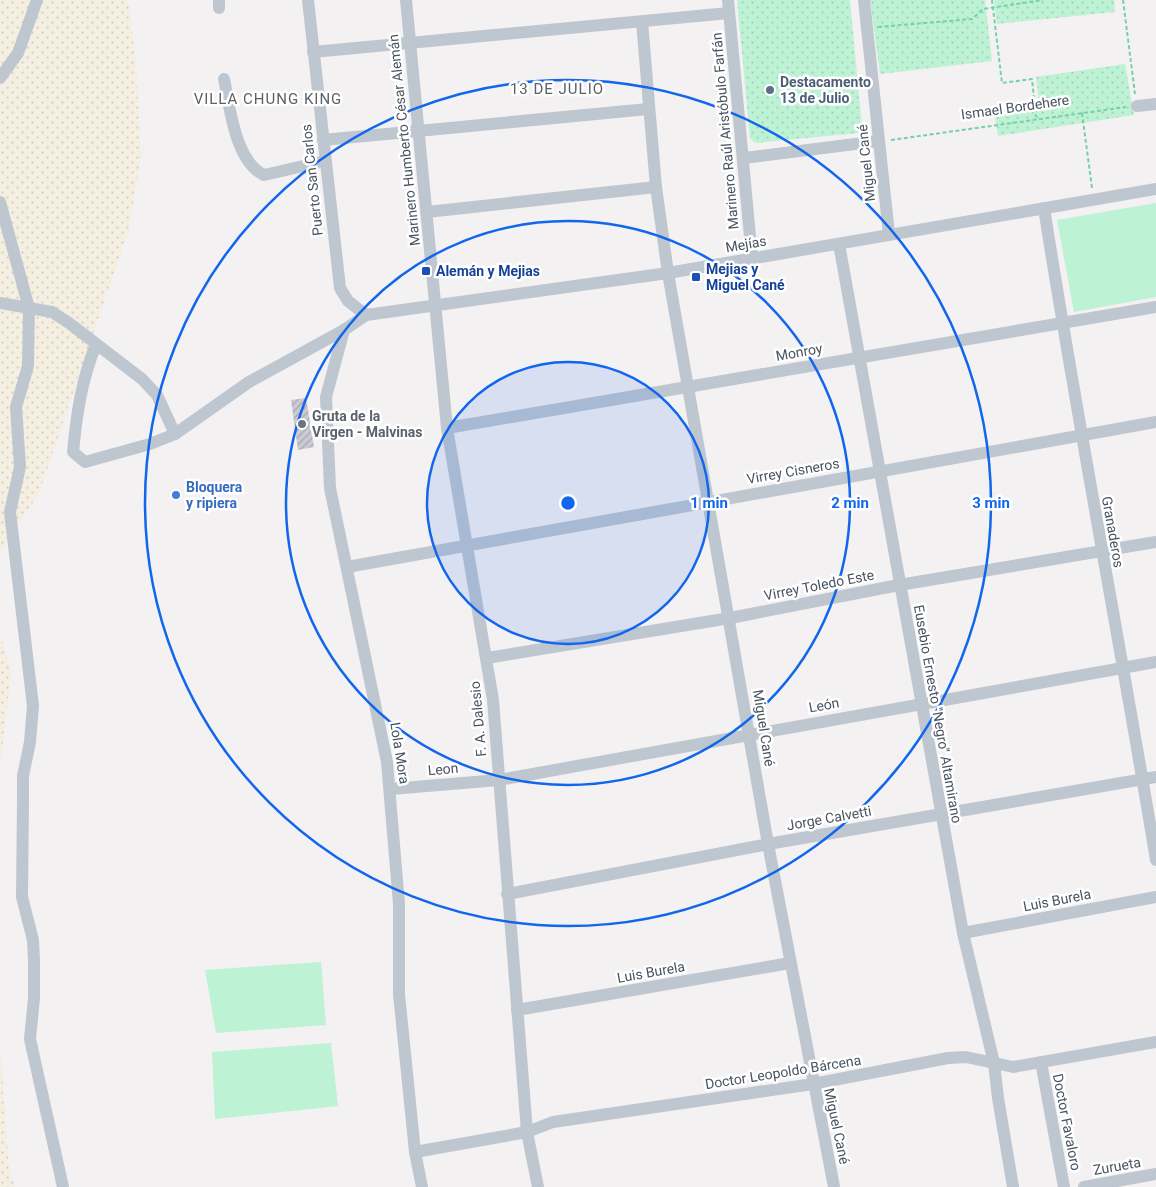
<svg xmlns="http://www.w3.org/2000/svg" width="1156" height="1187" font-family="Roboto,sans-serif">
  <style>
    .green { fill: #bef2d5 }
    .sand { fill: url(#sand-dots) }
    .park { fill: url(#park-dots) }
    .building { fill: url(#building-hatch) }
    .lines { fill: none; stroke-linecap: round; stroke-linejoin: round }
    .path { stroke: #74d1a8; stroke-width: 2; stroke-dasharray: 4 2.5; stroke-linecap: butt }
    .minor { stroke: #bec7d0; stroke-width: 12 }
    .ring { fill: none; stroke: #1166ed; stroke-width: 2.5 }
    .service-dot { fill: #5c6f8a; stroke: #fff; stroke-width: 2 }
    .transit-dot { fill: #1a4fb4; stroke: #fff; stroke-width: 2 }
    .worship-dot { fill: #6b7280; stroke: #fff; stroke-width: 2 }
    .shop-dot { fill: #3f7fe0; stroke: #fff; stroke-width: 2 }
    .labels { text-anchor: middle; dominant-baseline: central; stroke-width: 5; stroke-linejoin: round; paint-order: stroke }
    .service-label { font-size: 14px; font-weight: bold; fill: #4e5e75; stroke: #fff; text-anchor: start }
    .street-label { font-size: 14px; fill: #48535f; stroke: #fff }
    .transit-label { font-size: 14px; font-weight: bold; fill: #164399; stroke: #fff; text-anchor: start }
    .worship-label { font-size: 14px; font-weight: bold; fill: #5b616d; stroke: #fff; text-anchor: start }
    .shop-label { font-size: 14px; font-weight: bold; fill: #366cbe; stroke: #fff; text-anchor: start }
    .neighbourhood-label { font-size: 15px; letter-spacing: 1px; fill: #5d6066; stroke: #fff }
    .centre { fill: #1166ed; stroke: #fff; stroke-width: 2.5 }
    .ring-label { font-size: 15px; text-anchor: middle; font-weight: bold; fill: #1166ed; stroke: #fff; stroke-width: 5; stroke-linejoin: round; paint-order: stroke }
  </style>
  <defs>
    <pattern id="sand-dots" width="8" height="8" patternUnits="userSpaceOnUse" patternTransform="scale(1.25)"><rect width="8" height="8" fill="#f4efe1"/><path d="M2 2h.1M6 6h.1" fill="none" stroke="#d3cfc3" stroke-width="1.8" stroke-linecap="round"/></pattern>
    <pattern id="park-dots" width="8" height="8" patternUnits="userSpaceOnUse" patternTransform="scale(1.25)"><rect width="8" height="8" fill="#bef2d5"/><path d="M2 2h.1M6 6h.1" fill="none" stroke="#a5d1b9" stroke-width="1.8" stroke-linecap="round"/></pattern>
    <pattern id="building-hatch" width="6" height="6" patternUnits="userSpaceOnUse" patternTransform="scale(1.25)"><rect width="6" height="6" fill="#cbccd3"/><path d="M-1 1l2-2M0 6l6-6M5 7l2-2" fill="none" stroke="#a7a8ae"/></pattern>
  </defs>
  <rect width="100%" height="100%" fill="#f3f1f1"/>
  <g class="green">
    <polygon points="1156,203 1156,297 1074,312 1057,220"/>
    <polygon points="321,962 326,1025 216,1033 205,970"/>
    <polygon points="331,1043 338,1106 215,1119 212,1052"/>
  </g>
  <g class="sand">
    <polygon points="0,0 128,0 136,63 141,157 128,232 39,493 0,554"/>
    <polygon points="0,634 11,673 0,769"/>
    <polygon points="0,1045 9,1169 15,1187 0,1187"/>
  </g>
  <g class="park">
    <polygon points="737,0 850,0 862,128 858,133 755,143 750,138"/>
    <polygon points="870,0 985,0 992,61 880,74"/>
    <polygon points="994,0 1114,0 1115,12 997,24"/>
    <polygon points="1125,64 1134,115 998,136 995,116 1040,109 1036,77"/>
  </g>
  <polygon class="building" points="306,398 314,447 298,450 291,400"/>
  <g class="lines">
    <g class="path">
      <polyline points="992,0 1002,83 1032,79 1036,117"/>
      <polyline points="1123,0 1135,94"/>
      <polyline points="878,27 972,19 983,9 1043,0"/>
      <polyline points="1082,113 1092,188"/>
      <polyline points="891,140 1126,107"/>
    </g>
    <g class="minor">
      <polyline points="308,0 340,288 348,301 366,315"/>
      <polyline points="406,0 447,428 493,700 527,1132 538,1187"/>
      <polyline points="728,0 752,258"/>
      <polyline points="864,0 889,234"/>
      <polyline points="219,8 219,0"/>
      <polyline points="642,22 656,187 668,273 768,844 834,1187"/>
      <polyline points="313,52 729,13"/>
      <polyline points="0,78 18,53 37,0"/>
      <path d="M224 79C230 108 235 161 264 175L325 161"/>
      <polyline points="1137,106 1156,104"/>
      <polyline points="323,140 648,109"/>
      <polyline points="744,158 879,141"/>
      <polyline points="0,202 29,308 28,366 16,407 20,467 10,512 33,706 30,742 23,776 23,804 22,897 33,940 34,960 34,998 30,1039 63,1187"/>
      <path d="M1044 208C1078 426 1120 642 1156 860"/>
      <polyline points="427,212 656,187"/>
      <polyline points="839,244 963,933 994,1063 998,1098 1013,1187"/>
      <polyline points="0,303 52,312 69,323 142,379 157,395 175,434"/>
      <polyline points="344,330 326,397 330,488 387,762 399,904 399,994 415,1152 422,1187"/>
      <path d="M96 344C81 383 77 411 73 452L85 462 150 444 175 434 249 382 344 330 366 315 668 273 1156 189"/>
      <polyline points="447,428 1156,307"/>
      <polyline points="347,567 1156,422"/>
      <polyline points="487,658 730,618 899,585 1156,542"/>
      <polyline points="391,789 499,780 1156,662"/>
      <polyline points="507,894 768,844 1156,777"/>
      <polyline points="963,933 1156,897"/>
      <polyline points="517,1010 790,963"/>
      <polyline points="1041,1062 1064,1187"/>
      <polyline points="415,1152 527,1132 553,1122 813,1084 948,1058 966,1057 1013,1067 1156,1042"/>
      <polyline points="1084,1187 1156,1174"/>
    </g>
  </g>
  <circle cx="568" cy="503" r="141" fill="#1166ed" fill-opacity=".12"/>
  <g class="ring">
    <circle cx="568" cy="503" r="141"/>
    <circle cx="568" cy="503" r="282"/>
    <circle cx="568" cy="503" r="423"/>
  </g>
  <circle class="service-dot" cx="770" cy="90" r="5"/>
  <g class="transit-dot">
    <rect x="421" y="266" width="10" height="10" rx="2.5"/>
    <rect x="691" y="272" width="10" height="10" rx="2.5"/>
  </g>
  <circle class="worship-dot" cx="302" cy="424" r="5"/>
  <circle class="shop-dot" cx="176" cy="495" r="5"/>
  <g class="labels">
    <g class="service-label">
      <text x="780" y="82">Destacamento<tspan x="780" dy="16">13 de Julio</tspan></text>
    </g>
    <g class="street-label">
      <text transform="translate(1015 107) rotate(-8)">Ismael Bordehere</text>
      <text transform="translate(725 131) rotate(-95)">Marinero Raúl Aristóbulo Farfán</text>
      <text transform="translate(404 140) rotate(-96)">Marinero Humberto César Alemán</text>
      <text transform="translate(866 163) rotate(-96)">Miguel Cané</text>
      <text transform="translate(312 180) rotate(-96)">Puerto San Carlos</text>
      <text transform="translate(746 244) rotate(-10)">Mejías</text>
      <text transform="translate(799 352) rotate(-10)">Monroy</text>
      <text transform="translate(793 471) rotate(-10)">Virrey Cisneros</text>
      <text transform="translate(1113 532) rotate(80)">Granaderos</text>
      <text transform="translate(819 585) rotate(-11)">Virrey Toledo Este</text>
      <text transform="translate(824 705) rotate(-10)">León</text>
      <text transform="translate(938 714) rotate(80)">Eusebio Ernesto "Negro" Altamirano</text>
      <text transform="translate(478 719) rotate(-95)">F. A. Dalesio</text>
      <text transform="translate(764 728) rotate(81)">Miguel Cané</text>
      <text transform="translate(400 753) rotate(81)">Lola Mora</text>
      <text transform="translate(443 769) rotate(-5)">Leon</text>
      <text transform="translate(829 818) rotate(-10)">Jorge Calvetti</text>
      <text transform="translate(1057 900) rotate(-11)">Luis Burela</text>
      <text transform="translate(651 972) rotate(-10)">Luis Burela</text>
      <text transform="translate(783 1072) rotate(-9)">Doctor Leopoldo Bárcena</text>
      <text transform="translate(1067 1122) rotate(79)">Doctor Favaloro</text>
      <text transform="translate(837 1126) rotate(78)">Miguel Cané</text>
      <text transform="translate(1117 1166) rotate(-10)">Zurueta</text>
    </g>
    <g class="transit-label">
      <text x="706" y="269">Mejias y<tspan x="706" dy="16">Miguel Cané</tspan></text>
      <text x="436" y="271">Alemán y Mejias</text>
    </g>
    <g class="worship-label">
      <text x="312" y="416">Gruta de la<tspan x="312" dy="16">Virgen - Malvinas</tspan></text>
    </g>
    <g class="shop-label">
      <text x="186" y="487">Bloquera<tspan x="186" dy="16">y ripiera</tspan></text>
    </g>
    <g class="neighbourhood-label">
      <text x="557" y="89">13 DE JULIO</text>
      <text x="268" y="99">VILLA CHUNG KING</text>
    </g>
  </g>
  <circle cx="568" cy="503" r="8" class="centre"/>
  <g class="ring-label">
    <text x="709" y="508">1 min</text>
    <text x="850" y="508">2 min</text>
    <text x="991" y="508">3 min</text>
  </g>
</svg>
